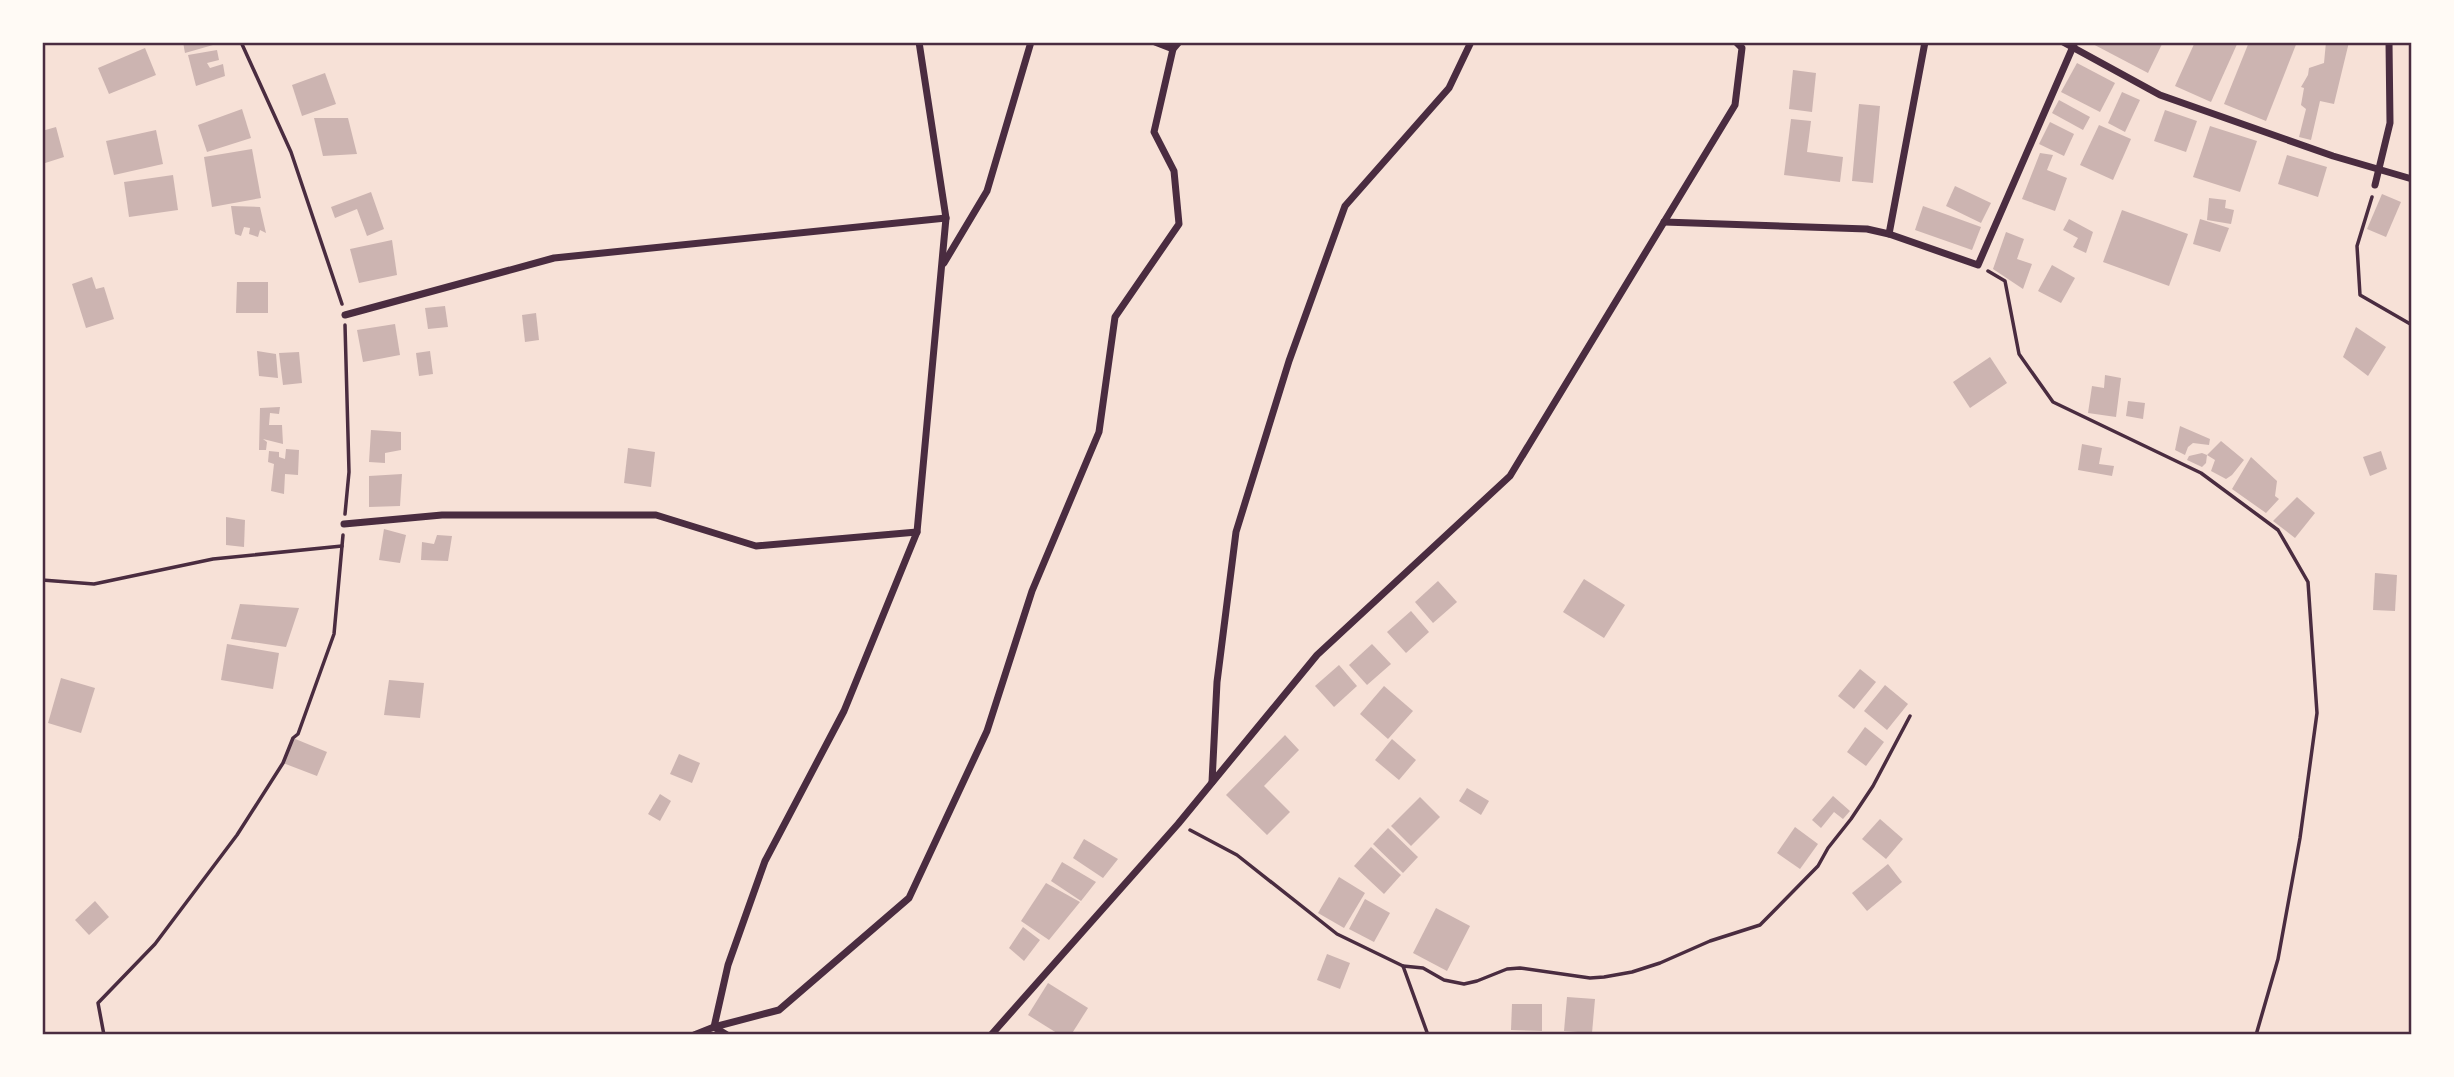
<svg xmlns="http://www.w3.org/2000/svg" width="2454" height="1077" font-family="Overpass,sans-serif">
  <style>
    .building { fill: #ccb4b1 }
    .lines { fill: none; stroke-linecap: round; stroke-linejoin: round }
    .path { stroke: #4a2c40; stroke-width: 3.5 }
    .minor { stroke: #4a2c40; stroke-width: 7 }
    .neatline { fill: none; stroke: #4a2c40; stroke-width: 2.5 }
  </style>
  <rect width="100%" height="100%" fill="#f7e1d7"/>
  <g class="building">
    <polygon points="183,42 220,42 220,43 185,53"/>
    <polygon points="2089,42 2163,42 2148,73"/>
    <polygon points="2195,42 2238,42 2211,102 2175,86"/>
    <polygon points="2249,42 2297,42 2266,121 2224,104"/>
    <polygon points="2326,42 2349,42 2334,104 2320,101 2311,140 2299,137 2306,109 2301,105 2304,88 2301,87 2308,75 2309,68 2324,63"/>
    <polygon points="145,48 156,75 109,94 98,68"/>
    <polygon points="217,50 219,60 207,63 210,68 223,64 225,76 196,86 188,55"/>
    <polygon points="2077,63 2115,83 2100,112 2061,92"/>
    <polygon points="1793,70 1816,73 1812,112 1789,109"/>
    <polygon points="325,73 336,104 302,116 292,85"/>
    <polygon points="2122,92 2140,100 2125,132 2108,123"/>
    <polygon points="2059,100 2090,117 2083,130 2052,113"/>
    <polygon points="1859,104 1880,106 1873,183 1852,181"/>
    <polygon points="242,109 251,138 207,152 198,125"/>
    <polygon points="2165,110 2197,121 2186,152 2154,141"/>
    <polygon points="314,118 348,118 357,154 323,156"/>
    <polygon points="1791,119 1811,121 1807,152 1843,157 1840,182 1784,175"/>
    <polygon points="2050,122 2074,134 2064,156 2039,144"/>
    <polygon points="2099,125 2131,139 2113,180 2080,165"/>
    <polygon points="2210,126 2257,141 2240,192 2193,177"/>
    <polygon points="56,127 64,157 42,164 42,131"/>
    <polygon points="156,130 163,164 114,175 106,141"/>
    <polygon points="252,149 261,198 212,207 204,157"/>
    <polygon points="2040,153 2053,155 2047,170 2067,178 2055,211 2022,199"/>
    <polygon points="2287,155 2327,167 2318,197 2278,184"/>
    <polygon points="173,175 178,210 129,217 124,182"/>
    <polygon points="1955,186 1991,203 1981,223 1946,206"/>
    <polygon points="371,192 384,229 367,236 357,209 335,218 331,207"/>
    <polygon points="2382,194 2401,202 2386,237 2367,229"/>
    <polygon points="2209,198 2226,200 2225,208 2234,210 2231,224 2207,220"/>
    <polygon points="231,206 260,207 266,233 260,230 258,237 249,234 250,228 244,227 241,236 235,234"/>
    <polygon points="1923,206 1981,227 1972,250 1915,230"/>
    <polygon points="2122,210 2188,234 2169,286 2103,262"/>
    <polygon points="2069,219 2093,232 2086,253 2073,247 2078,238 2063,230"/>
    <polygon points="2200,219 2229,228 2220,252 2193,244"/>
    <polygon points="2006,232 2024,239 2017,259 2032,264 2023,289 1993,269"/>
    <polygon points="392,240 397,275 359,283 350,249"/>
    <polygon points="2052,265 2075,278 2061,303 2038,291"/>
    <polygon points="92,277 96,289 104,287 114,319 86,328 72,284"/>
    <polygon points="237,282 268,282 268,313 236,313"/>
    <polygon points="445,306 448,327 428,329 425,308"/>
    <polygon points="536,313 539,340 525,342 522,315"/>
    <polygon points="395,324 400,355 363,362 357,330"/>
    <polygon points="2356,327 2386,347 2368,376 2343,357"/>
    <polygon points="257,351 276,354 278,378 259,376"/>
    <polygon points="430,351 433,374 419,376 416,353"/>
    <polygon points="299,352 302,383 283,385 279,353"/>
    <polygon points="1990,357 2007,383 1970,408 1953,382"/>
    <polygon points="2105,375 2121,378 2116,417 2088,413 2092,386 2104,388"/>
    <polygon points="2128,401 2145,403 2143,419 2126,416"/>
    <polygon points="280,407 279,414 270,413 269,425 282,425 283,444 263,439 267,442 266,450 259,450 260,408"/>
    <polygon points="2180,426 2210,439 2209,445 2193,443 2188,447 2185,455 2175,450"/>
    <polygon points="371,430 401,432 401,450 385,453 385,463 369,462"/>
    <polygon points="2221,441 2244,460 2232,475 2226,479 2211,471 2215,460 2207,455"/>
    <polygon points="2082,444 2102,448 2099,464 2114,466 2112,476 2078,470"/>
    <polygon points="628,448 655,452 651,487 624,483"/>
    <polygon points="286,449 299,450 298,475 285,474 284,494 271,491 274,464 268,462 269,451 279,452 279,457 285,459"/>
    <polygon points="2381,451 2387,469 2370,476 2363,457"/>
    <polygon points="2202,453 2207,455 2206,463 2202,467 2187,460 2189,456"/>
    <polygon points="2251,457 2277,481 2275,496 2279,499 2266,513 2232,489"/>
    <polygon points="402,474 400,506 369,507 369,476"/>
    <polygon points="2297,497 2315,513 2295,538 2273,521"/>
    <polygon points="226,517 245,520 244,547 226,545"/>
    <polygon points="384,529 406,535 400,563 379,560"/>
    <polygon points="437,535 452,536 448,561 421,560 422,542 434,544"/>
    <polygon points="2375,573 2397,575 2395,611 2373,610"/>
    <polygon points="1584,579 1625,605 1604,638 1563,612"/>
    <polygon points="1438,581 1457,602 1433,623 1415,602"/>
    <polygon points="240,604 299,608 286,647 231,639"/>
    <polygon points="1411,611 1429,632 1406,653 1387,632"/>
    <polygon points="227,644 279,653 273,689 221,680"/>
    <polygon points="1372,644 1391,664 1367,685 1349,665"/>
    <polygon points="1339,665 1357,686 1334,707 1315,686"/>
    <polygon points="1860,669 1876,682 1854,709 1838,696"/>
    <polygon points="61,678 95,688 81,733 48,723"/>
    <polygon points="389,680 424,683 420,718 384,715"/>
    <polygon points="1885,685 1908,704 1887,730 1864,711"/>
    <polygon points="1384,686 1413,711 1388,739 1360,714"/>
    <polygon points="1865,727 1884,742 1866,766 1847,752"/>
    <polygon points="1285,735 1299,750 1264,786 1290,812 1267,835 1226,795"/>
    <polygon points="293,738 327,752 317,776 283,763"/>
    <polygon points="1392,739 1416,760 1399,780 1375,760"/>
    <polygon points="679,754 700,763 692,783 670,774"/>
    <polygon points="1467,788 1489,801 1481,815 1459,801"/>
    <polygon points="660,794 671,801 660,821 648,814"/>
    <polygon points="1833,796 1850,811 1843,819 1834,812 1821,828 1812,820"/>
    <polygon points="1420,797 1440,817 1411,846 1391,826"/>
    <polygon points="1880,819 1903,839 1886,859 1862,839"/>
    <polygon points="1795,827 1818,844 1800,869 1777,853"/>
    <polygon points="1388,828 1418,857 1403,873 1373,844"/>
    <polygon points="1084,839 1118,859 1103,878 1073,858"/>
    <polygon points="1371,847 1401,875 1384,894 1354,866"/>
    <polygon points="1062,862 1096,882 1081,901 1051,881"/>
    <polygon points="1888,864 1902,882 1867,911 1852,893"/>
    <polygon points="1339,877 1365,893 1344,928 1318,913"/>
    <polygon points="1046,883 1080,902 1049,940 1021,921"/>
    <polygon points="1365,899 1390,913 1374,942 1349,929"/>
    <polygon points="95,901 109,917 89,935 75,920"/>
    <polygon points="1436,908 1470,926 1447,971 1413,953"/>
    <polygon points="1023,927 1040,940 1024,961 1009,948"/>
    <polygon points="1327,954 1350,963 1340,989 1317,980"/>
    <polygon points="1048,983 1088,1008 1071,1035 1060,1035 1028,1015"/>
    <polygon points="1567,997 1595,999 1592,1033 1564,1031"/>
    <polygon points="1512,1004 1542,1004 1542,1031 1511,1030"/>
  </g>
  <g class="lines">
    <g class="path">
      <polyline points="241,42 291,152 342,304"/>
      <polyline points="2372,197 2357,246 2360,295 2412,325"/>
      <polyline points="1988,271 2005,281 2019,354 2053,402 2201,473 2278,530 2308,582 2317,713 2300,838 2278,959 2256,1035"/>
      <polyline points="345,325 349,472 345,514"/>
      <polyline points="42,580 94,584 213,559 342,546"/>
      <polyline points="1190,830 1237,855 1337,934 1403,966 1428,1035"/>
      <polyline points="1403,966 1423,968 1444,980 1464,984 1477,981 1507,969 1520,968 1590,978 1604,977 1632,972 1660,963 1710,941 1760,925 1818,866 1828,848 1851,819 1873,786 1910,716"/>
      <polyline points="104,1035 98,1003 155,944 237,835 283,763 293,738 298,734 334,634 343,535"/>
    </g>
    <g class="minor">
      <polyline points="1155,42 1173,49"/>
      <polyline points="2063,42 2160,95 2333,156 2412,179"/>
      <polyline points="2375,185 2390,123 2389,42"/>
      <polyline points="1664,222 1867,229 1889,234 1978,265 2075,42"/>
      <polyline points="1889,234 1925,42"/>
      <polyline points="944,263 987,191 1031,42"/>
      <polyline points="345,315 554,258 946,218"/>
      <polyline points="344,524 442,515 656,515 756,546 917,532"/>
      <polyline points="1212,782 1217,682 1236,532 1289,361 1345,206 1449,88 1471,42"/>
      <polyline points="714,1027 728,965 765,861 844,711 917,532 946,218 919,42"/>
      <polyline points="714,1027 727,1035"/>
      <polyline points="694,1035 714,1027 779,1010 909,898 987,731 1032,591 1099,432 1115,317 1179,224 1174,171 1154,132 1173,49 1179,42"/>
      <polyline points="991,1035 1178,824 1317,655 1510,476 1735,105 1742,48 1736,42"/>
    </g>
  </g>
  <rect width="2454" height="1077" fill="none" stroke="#fffaf5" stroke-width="88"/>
  <rect x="44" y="44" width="2366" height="989" class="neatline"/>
</svg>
